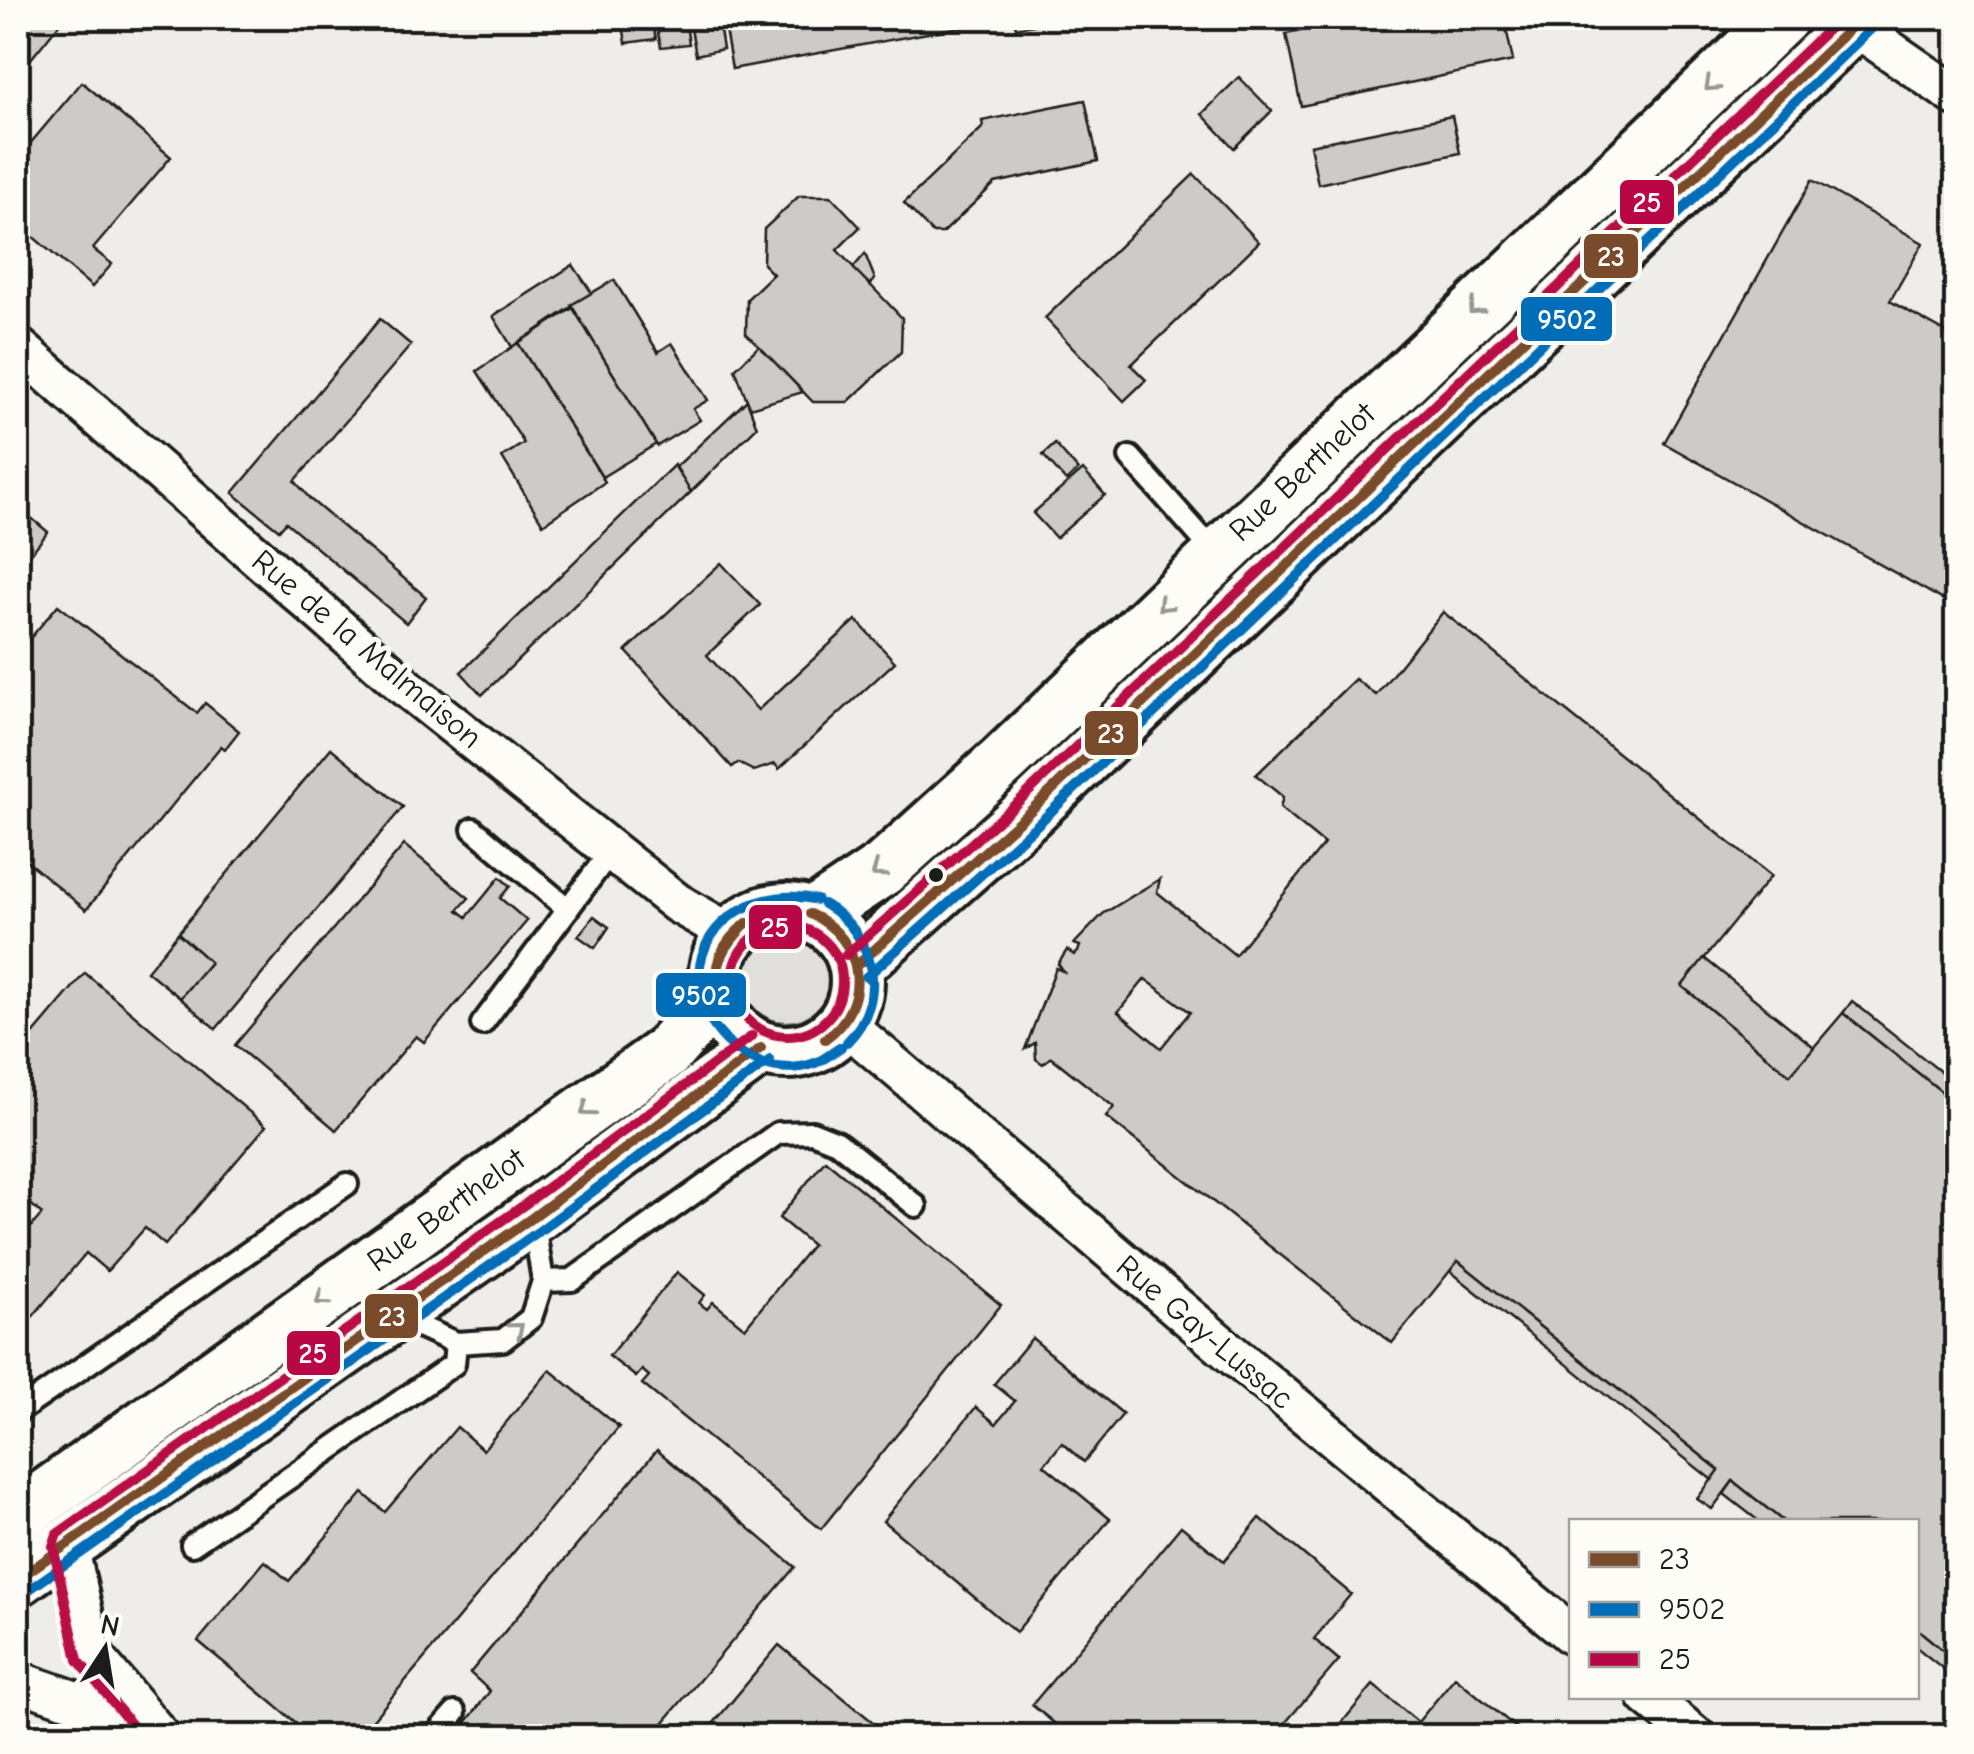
<svg xmlns="http://www.w3.org/2000/svg" width="1974" height="1754" font-family="'Comic Neue',sans-serif">
  <style>
    .built { fill: #eeede9; fill-rule: evenodd }
    .green { fill: #e0dfdb; stroke: #7e7e7c; stroke-width: 2.5 }
    .building { fill: #cccbc8; stroke: #1c1c1c; stroke-width: 2.5; fill-rule: evenodd }
    .lines { fill: none; stroke-linecap: round; stroke-linejoin: round }
    .service-casing { stroke: #1c1c1c; stroke-width: 28 }
    .minor-casing { stroke: #1c1c1c; stroke-width: 45 }
    .secondary-casing { stroke: #1c1c1c; stroke-width: 60 }
    .service { stroke: #fdfcf7; stroke-width: 20 }
    .minor { stroke: #fdfcf7; stroke-width: 38 }
    .secondary { stroke: #fdfcf7; stroke-width: 52 }
    .bus-1-casing { stroke: #fdfcf7; stroke-width: 18 }
    .bus-2-casing { stroke: #fdfcf7; stroke-width: 18 }
    .bus-3-casing { stroke: #fdfcf7; stroke-width: 18 }
    .bus-1 { stroke: #7a4b2a; stroke-width: 10 }
    .bus-2 { stroke: #006db8; stroke-width: 10 }
    .bus-3 { stroke: #b90745; stroke-width: 10 }
    .oneway { stroke: #989794 }
    .bus-dot { fill: #1c1c1c; stroke: #fdfcf7; stroke-width: 4 }
    .labels { text-anchor: middle; dominant-baseline: central; stroke-width: 10; stroke-linejoin: round; paint-order: stroke }
    .street-label { font-size: 32px; fill: #1c1c1c; stroke: #fdfcf7 }
    .line-badge { stroke: #fdfcf7; stroke-width: 4 }
    .badge-label { font-size: 28px; text-anchor: middle; font-weight: bold; fill: #fff }
  </style>
  <rect width="100%" height="100%" fill="#fdfcf7"/>
  <filter id="ink" filterUnits="userSpaceOnUse"><feTurbulence type="fractalNoise" baseFrequency=".01" numOctaves="2"/><feDisplacementMap in="SourceGraphic" scale="20" xChannelSelector="R" yChannelSelector="G"/><feConvolveMatrix kernelMatrix="1 2 1 2 8 2 1 2 1" color-interpolation-filters="sRGB"/></filter>
  <g filter="url(#ink)">
    <path class="built" d="M18 18H1956V1736H18ZM1572 1522H1916V1696H1572Z"/>
    <circle class="green" cx="786" cy="978" r="44"/>
    <g class="building">
      <polygon points="18,18 64,18 18,75"/>
      <polygon points="622,18 652,18 656,39 626,43"/>
      <polygon points="655,18 685,18 689,44 661,47"/>
      <polygon points="689,18 718,18 723,49 696,55"/>
      <polygon points="723,18 969,18 971,25 732,69"/>
      <polygon points="1014,18 1073,18 1016,28"/>
      <polygon points="1364,18 1504,18 1513,61 1301,106 1286,34"/>
      <polygon points="1239,77 1272,111 1234,148 1202,114"/>
      <polygon points="82,82 171,157 93,249 112,264 92,287 18,224 18,206 27,195 18,186 18,158"/>
      <polygon points="1085,100 1098,161 995,183 943,233 933,233 904,203 983,127 982,121"/>
      <polygon points="1452,116 1460,153 1318,184 1310,145"/>
      <polygon points="1194,174 1259,242 1131,365 1146,380 1124,401 1045,318"/>
      <polygon points="1812,180 1923,243 1890,301 1956,338 1956,607 1664,443"/>
      <polygon points="799,196 831,196 860,227 837,250 902,318 901,352 848,402 813,402 746,333 747,299 773,274 763,264 764,229"/>
      <polygon points="865,254 875,279 870,285 853,268"/>
      <polygon points="573,265 592,293 512,347 493,316"/>
      <polygon points="614,280 658,352 672,343 708,400 693,409 700,420 657,446 571,305"/>
      <polygon points="573,308 656,444 602,477 518,343"/>
      <polygon points="380,319 411,345 295,481 311,500 426,597 406,623 286,522 279,530 233,493"/>
      <polygon points="518,343 605,482 543,524 502,457 524,443 477,371"/>
      <polygon points="759,346 803,392 750,408 735,369"/>
      <polygon points="747,400 757,427 691,492 676,467"/>
      <polygon points="1055,444 1078,470 1066,481 1043,455"/>
      <polygon points="674,465 691,492 482,695 461,672"/>
      <polygon points="1083,470 1105,495 1056,538 1033,513"/>
      <polygon points="18,507 48,532 18,570"/>
      <polygon points="721,563 760,605 707,655 758,710 856,620 895,662 779,769 775,764 754,771 738,763 732,767 626,651"/>
      <polygon points="58,605 197,713 205,703 239,731 225,749 221,746 86,910 18,854 18,653"/>
      <path d="M1443 612 1771 876 1682 986 1790 1075 1843 1013 1956 1103V1413L1948 1424 1956 1431V1661L1916 1628V1522H1784L1733 1481 1712 1509 1697 1499 1719 1470 1458 1261 1392 1343 1106 1117 1114 1107 1051 1057 1043 1064 1036 1059 1035 1043 1025 1049 1056 968 1063 971 1058 964 1067 950 1074 955 1078 952 1080 946 1074 944 1103 914 1160 879 1157 892 1235 955 1324 844 1280 808 1283 797 1256 775 1355 679 1376 695ZM1145 979 1190 1012 1161 1048 1118 1012Z"/>
      <polygon points="331,748 403,807 216,1029 180,998 210,962 178,933"/>
      <polygon points="404,845 469,898 458,910 467,917 500,877 510,886 500,898 527,921 424,1042 416,1036 336,1130 235,1045"/>
      <polygon points="594,916 609,927 595,948 578,936"/>
      <polygon points="178,933 210,962 180,998 147,971"/>
      <polygon points="1704,958 1814,1047 1790,1075 1682,986"/>
      <polygon points="85,973 266,1126 165,1245 145,1228 107,1271 86,1253 18,1334 18,1242 42,1214 18,1193 18,1052"/>
      <polygon points="1852,1001 1956,1084 1956,1103 1843,1013"/>
      <polygon points="825,1160 1001,1305 821,1529 642,1384 649,1376 642,1370 636,1377 609,1356 677,1272 705,1295 699,1303 707,1309 713,1302 745,1328 812,1245 779,1218"/>
      <polygon points="1458,1261 1719,1470 1712,1480 1450,1271"/>
      <polygon points="1032,1338 1123,1414 1084,1462 1062,1443 1044,1465 1110,1519 1016,1632 883,1521 976,1407 996,1424 1015,1401 994,1384"/>
      <polygon points="550,1370 619,1427 359,1736 312,1736 198,1641 265,1561 289,1581 363,1493 385,1512 457,1427 483,1450"/>
      <polygon points="657,1450 795,1567 652,1736 456,1736 490,1691 470,1673"/>
      <polygon points="1733,1481 1784,1522 1760,1522 1724,1494"/>
      <polygon points="1260,1518 1351,1594 1314,1639 1339,1660 1274,1736 1070,1736 1032,1705 1181,1526 1224,1561"/>
      <polygon points="1916,1628 1956,1661 1956,1679 1916,1647"/>
      <polygon points="779,1645 890,1736 703,1736"/>
      <polygon points="1455,1677 1526,1736 1331,1736 1373,1685 1418,1722"/>
    </g>
    <g class="lines">
      <defs>
        <g id="service">
          <polyline points="1130,457 1216,554"/>
          <polyline points="473,829 568,909"/>
          <polyline points="482,1024 611,851"/>
          <polyline points="543,1281 572,1280 778,1133 812,1132 837,1142 916,1206"/>
          <polyline points="401,1318 456,1343 503,1340 531,1318 543,1281 533,1218"/>
          <polyline points="18,1412 347,1184"/>
          <polyline points="192,1545 454,1364 456,1343"/>
          <polyline points="435,1736 455,1713"/>
        </g>
        <g id="minor">
          <polyline points="1843,18 1956,96"/>
          <polyline points="18,347 407,688 677,903 731,934"/>
          <polyline points="844,1023 1234,1356 1572,1635"/>
          <polyline points="68,1544 92,1654 160,1736"/>
          <polyline points="18,1681 145,1725"/>
          <polyline points="1647,1696 1695,1736"/>
        </g>
        <g id="secondary">
          <circle cx="786" cy="981" r="71"/>
          <polyline points="814,915 883,869 1003,761 1782,18"/>
          <polyline points="856,966 1027,814 1861,18"/>
          <polyline points="18,1516 666,1053 716,996"/>
          <polyline points="18,1579 533,1217 761,1048"/>
        </g>
      </defs>
      <use href="#service" class="service-casing"/>
      <use href="#minor" class="minor-casing"/>
      <use href="#secondary" class="secondary-casing"/>
      <use href="#service" class="service"/>
      <use href="#minor" class="minor"/>
      <use href="#secondary" class="secondary"/>
      <defs>
        <g id="bus-1">
          <path d="M810 914C865 938 873 1005 825 1039"/>
          <polyline points="856,966 1027,814 1861,18"/>
          <path d="M718 996C711 965 721 942 747 923"/>
          <path d="M718 996C714 962 724 946 747 923"/>
          <polyline points="18,1579 533,1217 761,1048"/>
        </g>
        <g id="bus-2">
          <path d="M817 900C766 887 701 915 699 976 697 1033 760 1084 815 1063 824 1060 833 1052 841 1047"/>
          <path d="M824 904C875 933 890 999 847 1042"/>
          <polyline points="866,977 1037,825 1871,29"/>
          <polyline points="27,1591 542,1229 770,1060"/>
        </g>
        <g id="bus-3">
          <circle cx="787" cy="981" r="55"/>
          <polyline points="846,955 1017,803 1840,18"/>
          <polyline points="141,1736 78,1660 53,1546 57,1534 524,1205 752,1036"/>
        </g>
      </defs>
      <use href="#bus-1" class="bus-1-casing"/>
      <use href="#bus-2" class="bus-2-casing"/>
      <use href="#bus-3" class="bus-3-casing"/>
      <use href="#bus-1" class="bus-1"/>
      <use href="#bus-2" class="bus-2"/>
      <use href="#bus-3" class="bus-3"/>
    </g>
    <defs><path id="oneway-chevron" d="M-2-3.5L2.5 0L-2 3.5" fill="none" stroke-width="1.6" stroke-linecap="round" stroke-linejoin="round" transform="scale(2.5)"/></defs>
    <g class="oneway">
      <use href="#oneway-chevron" transform="translate(1711 85) rotate(137)"/>
      <use href="#oneway-chevron" transform="translate(1475 308) rotate(137)"/>
      <use href="#oneway-chevron" transform="translate(1164 605) rotate(136)"/>
      <use href="#oneway-chevron" transform="translate(878 871) rotate(144)"/>
      <use href="#oneway-chevron" transform="translate(587 1110) rotate(144)"/>
      <use href="#oneway-chevron" transform="translate(322 1299) rotate(144)"/>
      <use href="#oneway-chevron" transform="translate(517 1329) rotate(-39)"/>
    </g>
  </g>
  <circle class="bus-dot" cx="936" cy="875" r="9"/>
  <g class="labels">
    <g class="street-label">
      <text transform="translate(1302 472) rotate(-43)">Rue Berthelot</text>
      <text transform="translate(367 649) rotate(40)">Rue de la Malmaison</text>
      <text transform="translate(446 1210) rotate(-36)">Rue Berthelot</text>
      <text transform="translate(1205 1332) rotate(40)">Rue Gay-Lussac</text>
    </g>
  </g>
  <g class="line-badge">
    <rect x="1618" y="178" width="58" height="48" rx="10" fill="#b90745"/>
    <rect x="1582" y="232" width="58" height="48" rx="10" fill="#7a4b2a"/>
    <rect x="1519" y="295" width="95" height="48" rx="10" fill="#006db8"/>
    <rect x="1083" y="709" width="57" height="48" rx="10" fill="#7a4b2a"/>
    <rect x="747" y="903" width="57" height="48" rx="10" fill="#b90745"/>
    <rect x="654" y="971" width="94" height="48" rx="10" fill="#006db8"/>
    <rect x="363" y="1292" width="57" height="48" rx="10" fill="#7a4b2a"/>
    <rect x="285" y="1329" width="57" height="48" rx="10" fill="#b90745"/>
  </g>
  <g class="badge-label">
    <text x="1647" y="212">25</text>
    <text x="1611" y="266">23</text>
    <text x="1567" y="329">9502</text>
    <text x="1111" y="743">23</text>
    <text x="775" y="937">25</text>
    <text x="701" y="1005">9502</text>
    <text x="392" y="1326">23</text>
    <text x="313" y="1363">25</text>
  </g>
  <rect width="1974" height="1754" fill="none" stroke="#fdfcf7" stroke-width="60"/>
  <rect x="30" y="30" width="1914" height="1694" fill="none" stroke="#1c1c1c" stroke-width="4" filter="url(#ink)"/>
  <rect x="1569" y="1519" width="350" height="180" fill="#fdfcf7" stroke="#a3a29f" stroke-width="2.5"/>
  <rect x="1589" y="1552" width="50" height="15" fill="#7a4b2a" stroke="#a3a29f" stroke-width="2.5"/>
  <text x="1659" y="1569" font-size="30" fill="#1c1c1c">23</text>
  <rect x="1589" y="1602" width="50" height="15" fill="#006db8" stroke="#a3a29f" stroke-width="2.5"/>
  <text x="1659" y="1619" font-size="30" fill="#1c1c1c">9502</text>
  <rect x="1589" y="1652" width="50" height="15" fill="#b90745" stroke="#a3a29f" stroke-width="2.5"/>
  <text x="1659" y="1669" font-size="30" fill="#1c1c1c">25</text>
  <g transform="translate(105 1649) rotate(12)" stroke="#fdfcf7" stroke-width="8" paint-order="stroke">
  <path d="M0-8L18 38L0 25L-18 38Z" fill="#1c1c1c"/>
  <text y="-15" font-size="28" font-weight="bold" text-anchor="middle" fill="#1c1c1c">N</text>
  </g>
</svg>
